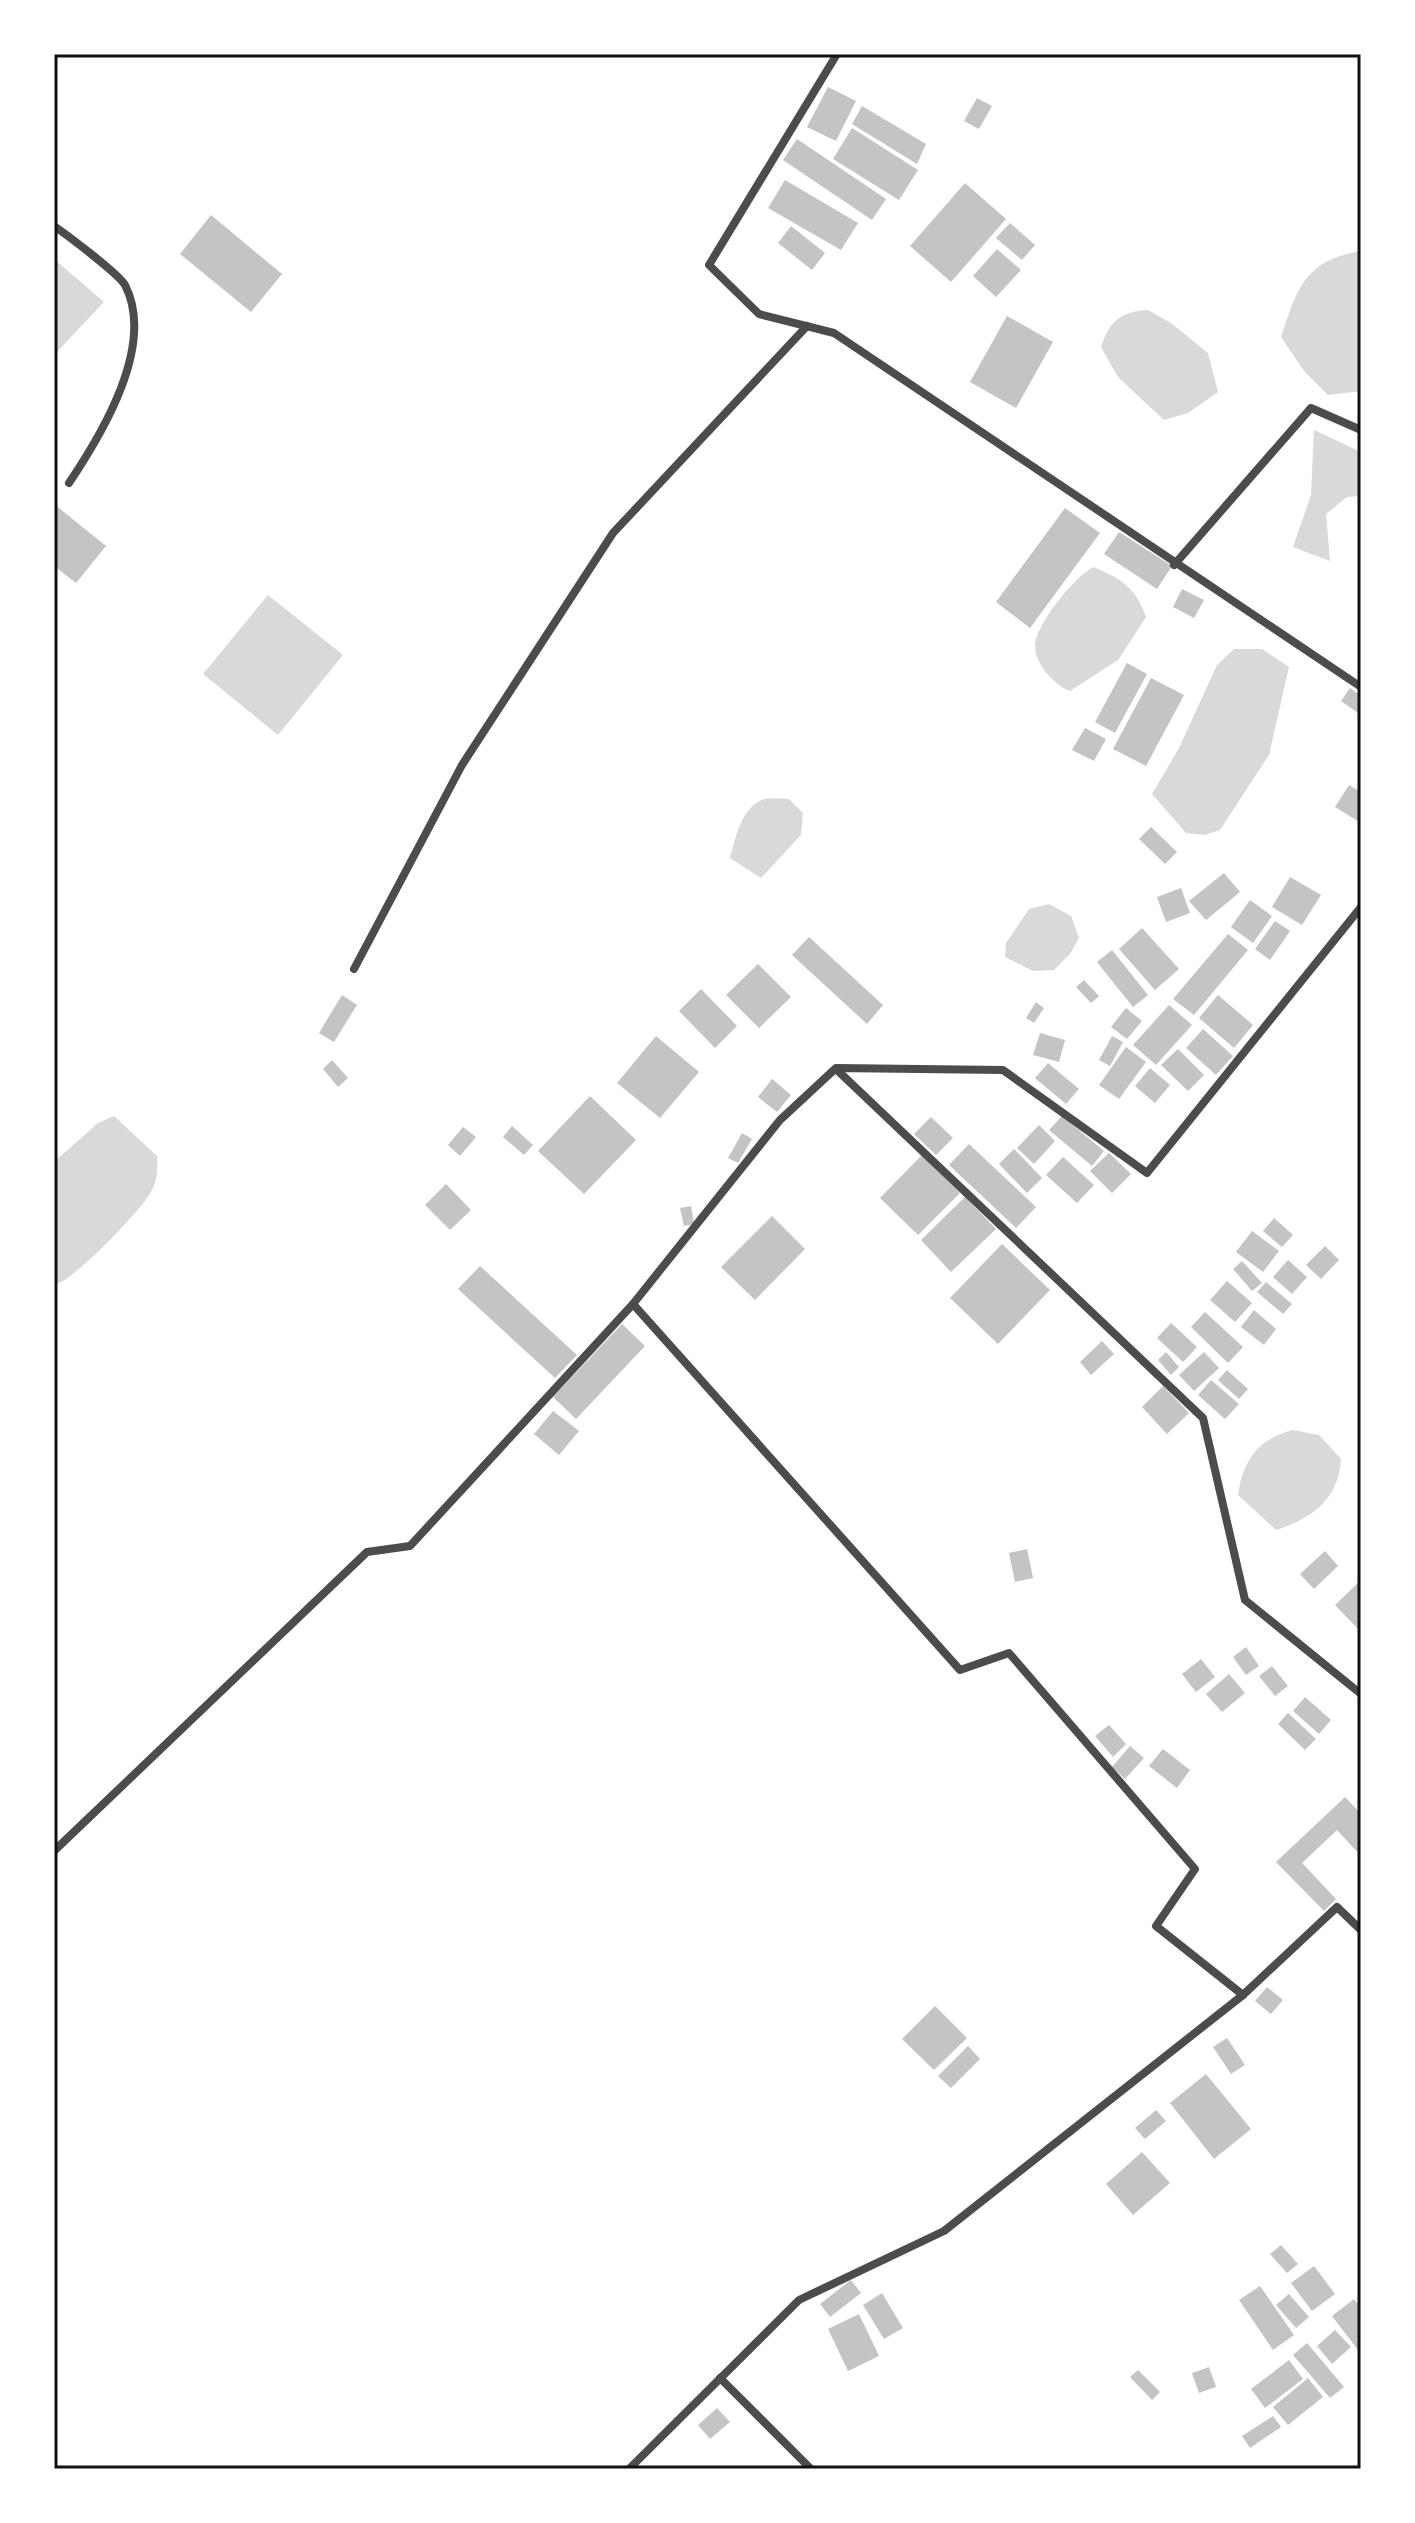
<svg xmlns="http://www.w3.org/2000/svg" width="1415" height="2523" font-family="'Libre Baskerville',serif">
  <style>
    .water { fill: #d9d9d9 }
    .building { fill: #c4c4c4 }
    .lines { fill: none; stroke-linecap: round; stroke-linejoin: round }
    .minor { stroke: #4c4c4c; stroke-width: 8 }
    .neatline { fill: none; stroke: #111; stroke-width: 3 }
  </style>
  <rect width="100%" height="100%" fill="#fff"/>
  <g class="water">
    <path d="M1361 251V391L1328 395 1304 371 1281 337C1298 287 1304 261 1361 251Z"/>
    <polygon points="54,259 104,302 54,355"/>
    <path d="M1148 310 1171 323 1208 353 1218 392 1188 413 1164 420 1118 377 1101 347C1110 320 1120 312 1148 310Z"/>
    <polygon points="1314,430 1361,452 1361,496 1347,497 1326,514 1330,561 1293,547 1311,495"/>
    <path d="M1093 567C1121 578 1136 588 1146 617L1118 660 1070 691C1052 684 1028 657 1037 636 1046 613 1073 579 1093 567Z"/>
    <polygon points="268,595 343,655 278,735 203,674"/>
    <polygon points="1234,649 1262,649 1289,667 1269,755 1220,830 1204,835 1186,833 1152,794 1179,748 1217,665"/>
    <path d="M789 799 803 813 801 835 761 878 730 858C735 840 741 808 762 800 769 797 781 799 789 799Z"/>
    <polygon points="1049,904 1071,916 1079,938 1070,954 1054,970 1033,971 1005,957 1006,943 1029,909"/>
    <path d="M114 1116 157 1156C158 1172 157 1184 147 1198 134 1217 73 1281 54 1285V1162L98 1123Z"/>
    <path d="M1293 1430 1319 1435 1341 1459C1339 1499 1311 1519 1276 1530L1238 1495C1243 1460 1258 1439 1293 1430Z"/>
  </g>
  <g class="building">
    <polygon points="828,87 856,101 836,141 807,127"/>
    <polygon points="977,98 992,106 979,129 964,121"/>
    <polygon points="862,106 926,144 917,164 852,124"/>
    <polygon points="852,128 918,170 899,200 833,159"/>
    <polygon points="797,139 886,199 872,220 783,160"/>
    <polygon points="785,180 858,223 841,250 768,208"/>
    <polygon points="965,183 1006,219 951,282 910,246"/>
    <polygon points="211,215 282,274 251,312 180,254"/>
    <polygon points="1010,223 1035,245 1022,260 996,238"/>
    <polygon points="791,226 825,253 812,270 778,243"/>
    <polygon points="997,249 1021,270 996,297 973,276"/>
    <polygon points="1007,316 1053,342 1016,408 970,382"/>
    <polygon points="54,504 106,546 76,583 54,566"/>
    <polygon points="1065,508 1100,533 1030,628 996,602"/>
    <polygon points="1119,532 1172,566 1157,589 1104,554"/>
    <polygon points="1182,589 1204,600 1194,618 1173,607"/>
    <polygon points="1127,663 1147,674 1115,733 1095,722"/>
    <polygon points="1151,678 1184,695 1146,766 1113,749"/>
    <polygon points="1350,688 1361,696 1361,715 1341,701"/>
    <polygon points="1085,728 1106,739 1094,761 1072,750"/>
    <polygon points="1349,785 1361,792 1361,823 1335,807"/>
    <polygon points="1151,827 1177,852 1165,864 1139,839"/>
    <polygon points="1224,873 1240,892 1206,920 1189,901"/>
    <polygon points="1290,877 1321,895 1302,925 1272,907"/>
    <polygon points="1181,888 1190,913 1166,922 1157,897"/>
    <polygon points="1250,900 1272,916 1253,943 1231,927"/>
    <polygon points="1275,921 1290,931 1270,960 1255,949"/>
    <polygon points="1142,928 1179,969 1155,990 1119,949"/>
    <polygon points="1228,934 1248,950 1194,1015 1173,999"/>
    <polygon points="809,937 883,1005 867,1024 792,955"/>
    <polygon points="1112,950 1148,995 1133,1007 1097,962"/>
    <polygon points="758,964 791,997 759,1028 726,995"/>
    <polygon points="1084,980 1099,996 1091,1003 1076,987"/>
    <polygon points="701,989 737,1026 715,1048 679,1011"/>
    <polygon points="342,995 357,1005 334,1042 319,1033"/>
    <polygon points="1218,995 1253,1025 1234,1048 1199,1018"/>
    <polygon points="1036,1002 1044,1008 1034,1023 1026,1018"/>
    <polygon points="1169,1005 1192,1025 1156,1065 1133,1045"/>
    <polygon points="1126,1008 1142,1021 1127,1039 1111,1027"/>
    <polygon points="1203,1029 1233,1056 1216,1075 1186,1048"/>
    <polygon points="1040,1033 1065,1040 1059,1062 1033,1055"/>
    <polygon points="656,1036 699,1072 660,1118 617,1083"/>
    <polygon points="1112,1036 1123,1042 1110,1066 1099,1060"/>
    <polygon points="1126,1047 1146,1062 1119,1099 1099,1085"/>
    <polygon points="1178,1049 1204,1075 1188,1091 1161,1065"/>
    <polygon points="332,1060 348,1078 338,1087 323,1069"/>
    <polygon points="1048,1063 1079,1089 1066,1104 1035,1078"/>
    <polygon points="1150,1068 1170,1085 1155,1103 1135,1086"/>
    <polygon points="772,1079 791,1095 777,1112 758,1097"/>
    <polygon points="590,1096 636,1140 584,1194 538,1151"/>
    <polygon points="1062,1116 1104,1151 1092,1166 1049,1130"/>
    <polygon points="931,1117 953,1138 936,1155 914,1134"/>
    <polygon points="1039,1125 1055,1141 1034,1164 1017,1148"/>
    <polygon points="512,1126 533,1145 524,1155 503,1137"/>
    <polygon points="463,1127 476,1137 460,1156 448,1145"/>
    <polygon points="742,1133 752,1139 738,1163 728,1158"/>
    <polygon points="969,1144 1036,1207 1016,1228 949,1165"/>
    <polygon points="1014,1149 1042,1178 1027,1193 999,1164"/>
    <polygon points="1109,1153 1131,1174 1112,1193 1090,1171"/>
    <polygon points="922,1155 960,1193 918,1235 880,1198"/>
    <polygon points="1063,1157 1094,1185 1077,1203 1046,1175"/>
    <polygon points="446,1184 471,1210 450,1230 425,1205"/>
    <polygon points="965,1197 996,1229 951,1272 921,1240"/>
    <polygon points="691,1206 694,1224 684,1226 680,1208"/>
    <polygon points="772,1216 805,1249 755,1300 721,1267"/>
    <polygon points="1274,1218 1293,1235 1282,1247 1263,1231"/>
    <polygon points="1252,1231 1279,1251 1263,1272 1236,1252"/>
    <polygon points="1002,1244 1050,1290 998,1344 950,1298"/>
    <polygon points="1325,1246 1339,1260 1321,1279 1306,1265"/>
    <polygon points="1288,1260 1307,1277 1292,1294 1273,1277"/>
    <polygon points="1242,1261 1262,1283 1252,1291 1233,1269"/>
    <polygon points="480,1266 577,1355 555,1378 458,1289"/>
    <polygon points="1227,1281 1252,1303 1235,1322 1210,1300"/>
    <polygon points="1266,1282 1292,1304 1283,1314 1257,1292"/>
    <polygon points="1254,1310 1276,1329 1264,1345 1241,1327"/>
    <polygon points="1205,1312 1243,1347 1228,1363 1191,1327"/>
    <polygon points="1171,1323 1197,1347 1183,1362 1157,1338"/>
    <polygon points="622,1324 645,1346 576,1419 553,1397"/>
    <polygon points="1102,1341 1114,1354 1091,1375 1080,1362"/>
    <polygon points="1166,1352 1179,1367 1171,1375 1158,1360"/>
    <polygon points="1204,1352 1219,1368 1194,1391 1179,1375"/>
    <polygon points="1227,1370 1248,1389 1239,1399 1218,1380"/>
    <polygon points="1211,1380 1239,1404 1225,1419 1198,1395"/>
    <polygon points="1163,1386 1189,1413 1167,1434 1142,1407"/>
    <polygon points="553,1411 579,1431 559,1455 534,1434"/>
    <polygon points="1027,1549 1033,1578 1015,1582 1009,1553"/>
    <polygon points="1325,1551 1338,1566 1314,1589 1300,1574"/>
    <polygon points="1361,1580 1361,1632 1335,1605"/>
    <polygon points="1246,1647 1259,1666 1246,1675 1233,1657"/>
    <polygon points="1201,1659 1215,1677 1196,1692 1182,1674"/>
    <polygon points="1272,1666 1288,1686 1275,1696 1259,1676"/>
    <polygon points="1229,1674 1245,1693 1222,1712 1206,1694"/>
    <polygon points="1305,1697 1331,1720 1319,1734 1293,1711"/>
    <polygon points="1288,1713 1316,1739 1305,1750 1278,1724"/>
    <polygon points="1109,1725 1126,1744 1113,1757 1095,1736"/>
    <polygon points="1130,1746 1144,1758 1125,1779 1112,1767"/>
    <polygon points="1163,1749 1190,1770 1177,1788 1149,1766"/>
    <polygon points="1345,1797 1361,1814 1361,1856 1337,1830 1302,1863 1336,1899 1324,1911 1276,1862"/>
    <polygon points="1267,1987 1283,2000 1271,2014 1255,2001"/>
    <polygon points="935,2006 967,2038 934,2070 902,2039"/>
    <polygon points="1227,2038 1245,2065 1231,2074 1213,2047"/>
    <polygon points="968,2046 980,2059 951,2088 938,2076"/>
    <polygon points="1206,2074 1251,2129 1214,2159 1170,2103"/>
    <polygon points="1156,2110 1166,2121 1145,2139 1135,2128"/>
    <polygon points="1142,2152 1170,2183 1133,2215 1106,2184"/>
    <polygon points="1281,2245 1298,2264 1287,2273 1270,2254"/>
    <polygon points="1314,2266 1335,2294 1312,2311 1291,2283"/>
    <polygon points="851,2280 861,2293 830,2317 820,2304"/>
    <polygon points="1260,2286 1294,2335 1273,2350 1239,2300"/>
    <polygon points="882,2293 903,2328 884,2339 863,2305"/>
    <polygon points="1289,2294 1309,2317 1296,2328 1276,2305"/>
    <polygon points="1354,2299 1361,2308 1361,2354 1332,2316"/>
    <polygon points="859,2314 879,2356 848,2371 828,2329"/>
    <polygon points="1335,2330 1351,2347 1332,2364 1317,2346"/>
    <polygon points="1307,2343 1344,2387 1330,2398 1293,2355"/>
    <polygon points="1289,2360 1303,2379 1265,2408 1251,2389"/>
    <polygon points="1209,2367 1216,2387 1199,2393 1192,2373"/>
    <polygon points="1138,2370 1160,2392 1152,2400 1130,2377"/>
    <polygon points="1308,2378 1323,2397 1288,2425 1273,2407"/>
    <polygon points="717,2408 730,2422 710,2439 698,2425"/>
    <polygon points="1273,2416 1281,2427 1250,2448 1242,2436"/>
  </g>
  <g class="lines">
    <g class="minor">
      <polyline points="837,54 709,265 759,314 834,333 1361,687"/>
      <path d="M54 226C67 235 119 274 125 285 156 345 102 434 69 483"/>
      <polyline points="1174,565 1311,408 1361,430"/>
      <polyline points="354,969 462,765 613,533 807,326"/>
      <polyline points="836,1069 1203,1418 1245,1600 1361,1694"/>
      <polyline points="54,1851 367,1552 410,1546 633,1304"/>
      <polyline points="1243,1995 1156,1926 1195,1869 1009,1653 960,1670 633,1304 780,1120 836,1068 1003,1070 1147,1173 1361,907"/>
      <polyline points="720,2378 811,2469"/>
      <polyline points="629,2469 799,2300 944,2231 1243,1995 1337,1907 1361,1930"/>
    </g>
  </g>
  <rect width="1415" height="2523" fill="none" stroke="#ffffff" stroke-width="112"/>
  <rect x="56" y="56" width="1303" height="2411" class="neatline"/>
</svg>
